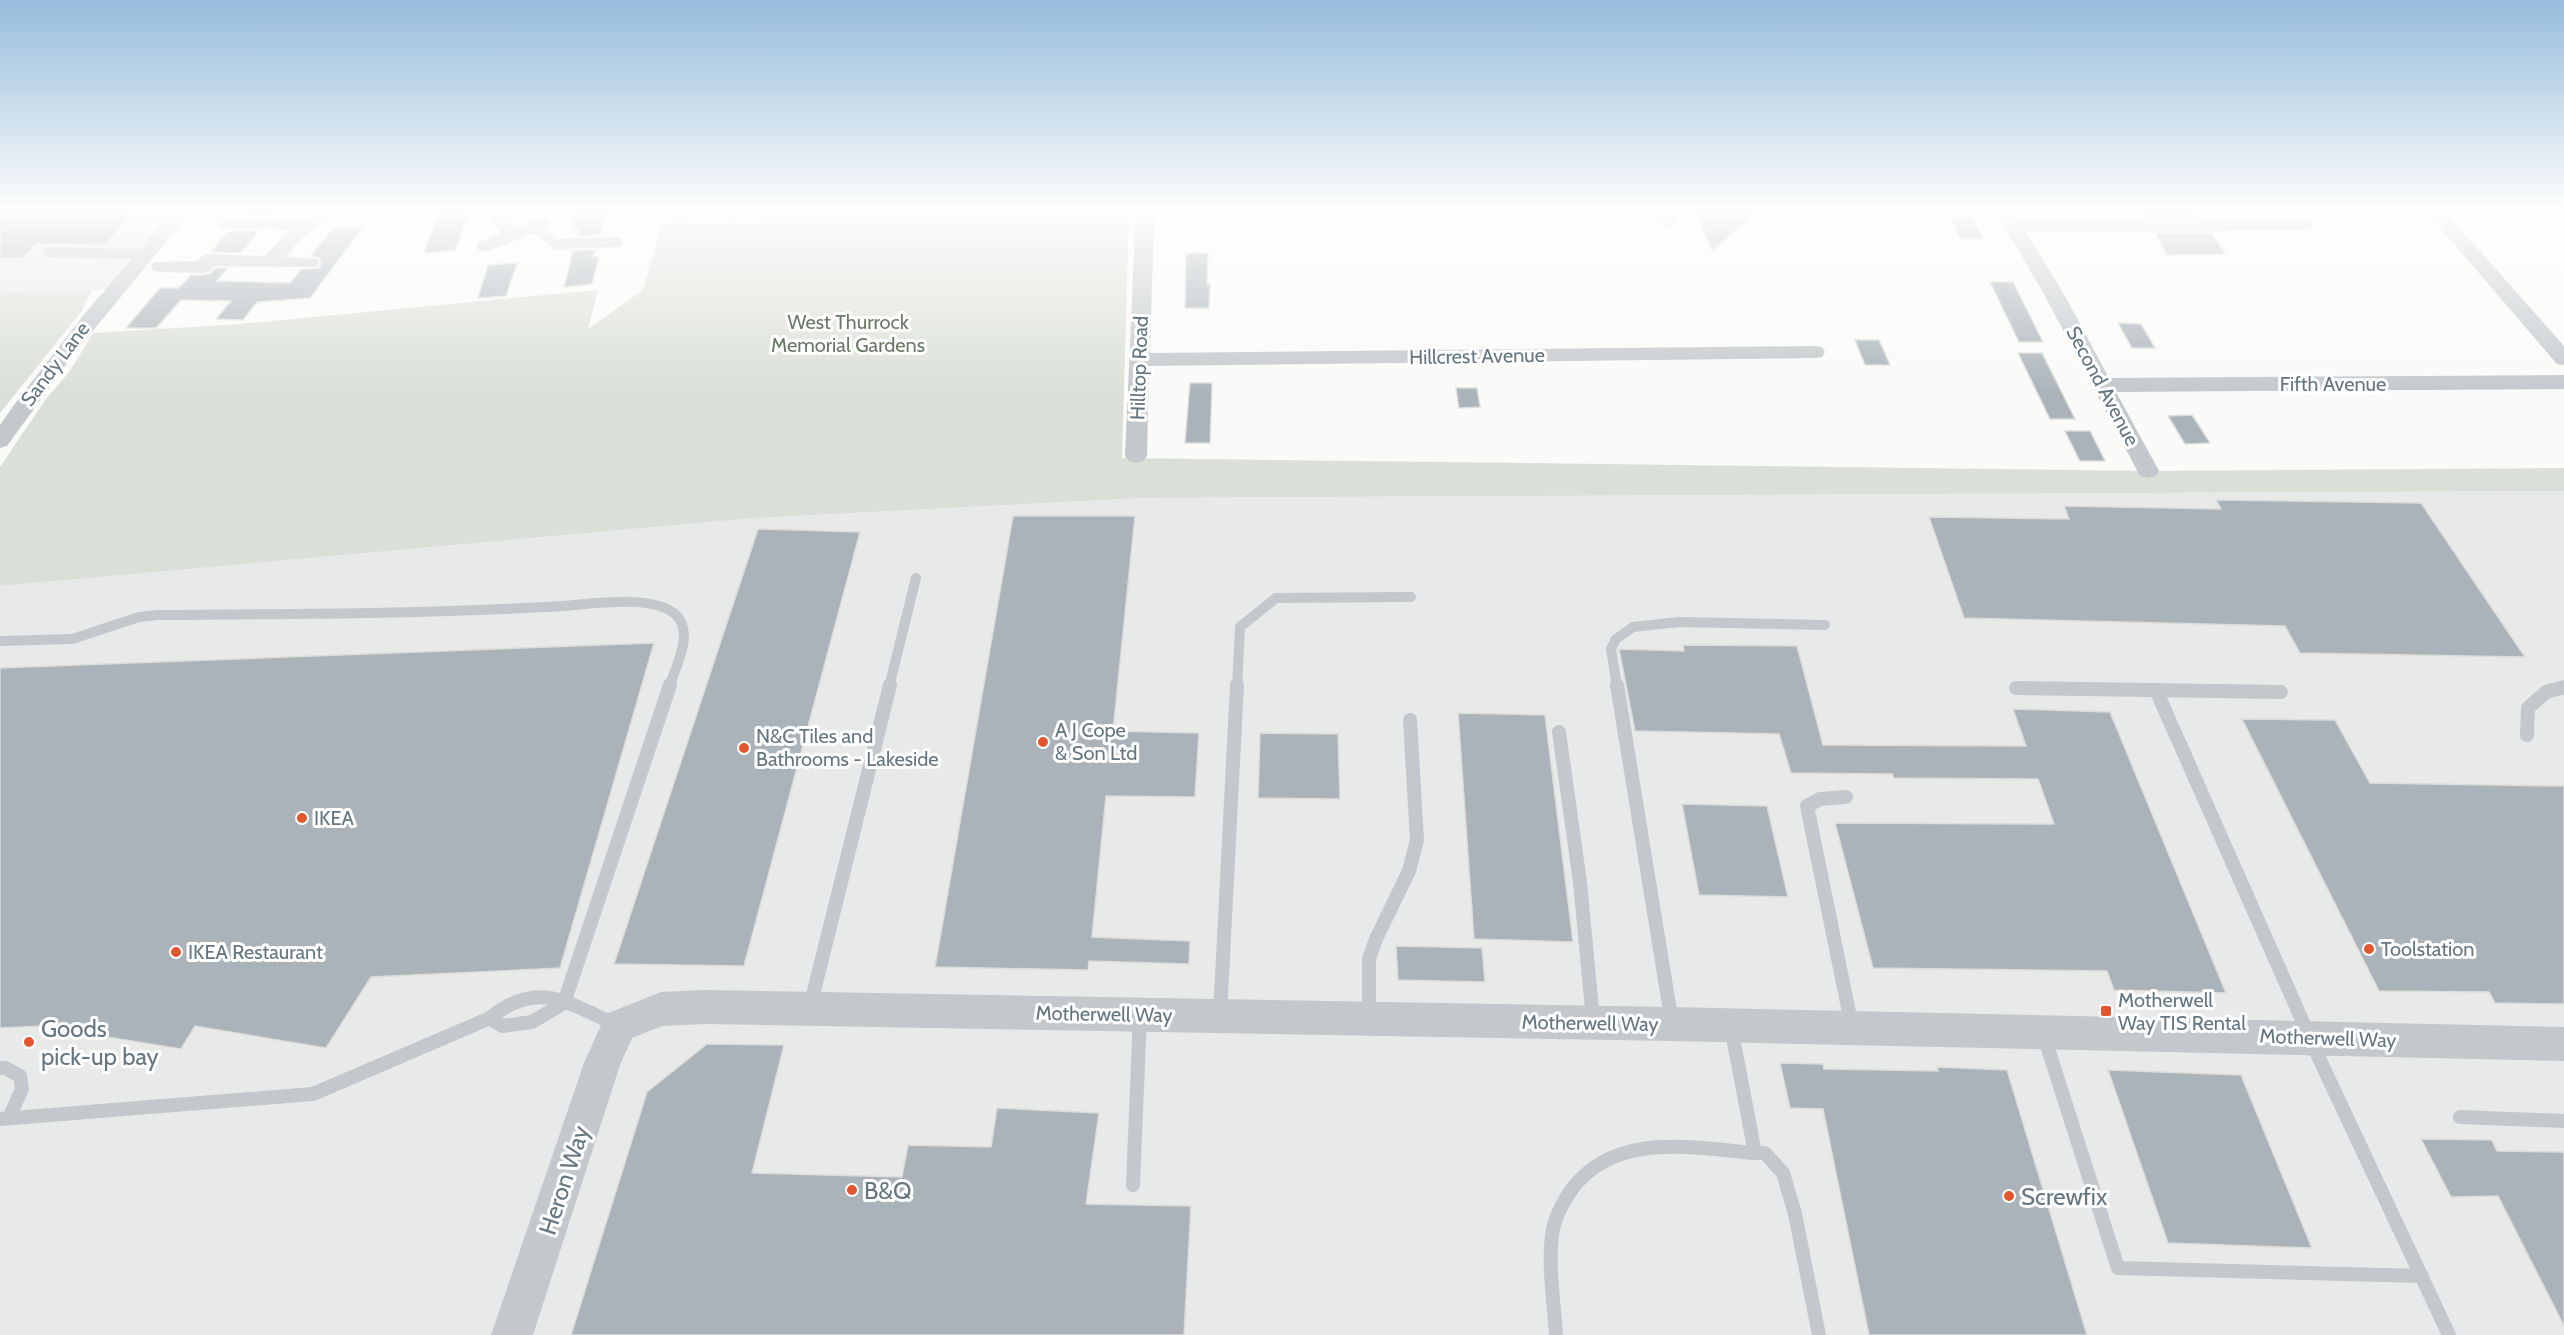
<svg xmlns="http://www.w3.org/2000/svg" width="2564" height="1335" font-family="Cabin,sans-serif">
  <style>
    .built { fill: #e8e9e9 }
    .green { fill: #dadfd7 }
    .building { fill: #aab3b9; stroke: #dcdcda; stroke-width: 1.5 }
    .lines { fill: none; stroke-linecap: round; stroke-linejoin: round }
    .service-far1 { stroke: #c3c8cc; stroke-width: 10 }
    .service { stroke: #c3c8cc; stroke-width: 14 }
    .minor { fill: #c3c8cc; fill-rule: evenodd }
    .tertiary { fill: #c3c8cc; fill-rule: evenodd }
    .poi-dot { fill: #e4572e; stroke: #fff; stroke-width: 2 }
    .labels { text-anchor: middle; dominant-baseline: central; stroke-width: 6; stroke-linejoin: round; paint-order: stroke }
    .park-label { font-size: 20px; fill: #687a64; stroke: #fff }
    .street-label { font-size: 20px; fill: #657683; stroke: #fff }
    .poi-label { font-size: 20px; fill: #657683; stroke: #fff; text-anchor: start }
    .near-poi-label { font-size: 24px; fill: #657683; stroke: #fff; text-anchor: start }
    .near-street-label { font-size: 24px; fill: #657683; stroke: #fff }
  </style>
  <rect width="100%" height="100%" fill="#fafaf8"/>
  <g class="built">
    <polygon points="0,208 194,208 126,289 17,294 0,293"/>
    <polygon points="2564,491 2564,1335 0,1335 0,586 755,518 1142,498"/>
  </g>
  <g class="green">
    <polygon points="674,208 778,208 776,215 670,219"/>
    <polygon points="790,208 1129,208 1122,458 2148,471 2564,468 2564,491 1142,498 755,518 0,586 0,467 46,399 70,371 93,333 240,324 598,290 588,329 643,290 662,224 785,222"/>
    <polygon points="91,291 81,312 0,413 0,293"/>
  </g>
  <g class="building">
    <polygon points="252,208 278,208 272,216 245,216"/>
    <polygon points="440,208 470,208 455,250 424,253"/>
    <polygon points="579,208 608,208 600,235 577,236 579,230 571,230"/>
    <polygon points="1695,208 1718,208 1720,212 1757,213 1712,251"/>
    <polygon points="2141,208 2193,208 2201,218 2147,219"/>
    <polygon points="0,210 69,211 135,211 106,244 36,244 22,258 0,258"/>
    <polygon points="1950,217 1973,217 1983,239 1960,239"/>
    <polygon points="334,227 363,227 310,298 257,302 243,320 216,319 231,301 181,300 156,328 126,328 160,288 179,288 191,275 204,275 211,273 215,268 228,268 217,281 290,283 301,269 319,268 321,264 319,258 311,256"/>
    <polygon points="229,231 259,231 241,253 211,252"/>
    <polygon points="2155,233 2211,233 2226,254 2167,255"/>
    <polygon points="595,250 593,257 599,257 592,284 564,287 573,251"/>
    <polygon points="1208,253 1207,284 1210,284 1209,308 1185,308 1186,254"/>
    <polygon points="517,263 506,296 478,298 488,265"/>
    <polygon points="1990,282 2013,282 2043,342 2019,342"/>
    <polygon points="2118,323 2141,324 2155,348 2132,348"/>
    <polygon points="1855,340 1879,340 1890,365 1865,365"/>
    <polygon points="2018,353 2042,353 2075,419 2050,419"/>
    <polygon points="1190,383 1212,383 1210,443 1185,443"/>
    <polygon points="1456,388 1477,388 1480,407 1459,408"/>
    <polygon points="2192,415 2210,443 2185,444 2168,416"/>
    <polygon points="2065,431 2090,431 2105,461 2080,461"/>
    <polygon points="2216,500 2421,503 2525,657 2300,653 2285,626 1964,618 1929,517 2069,519 2064,506 2221,509"/>
    <polygon points="1013,516 1135,516 1113,731 1199,733 1195,797 1106,796 1092,937 1190,941 1189,964 1089,961 1088,970 935,967"/>
    <polygon points="758,529 860,532 744,966 614,964"/>
    <polygon points="654,643 560,968 371,977 326,1048 195,1026 181,1049 95,1035 102,1023 0,1028 0,668"/>
    <polygon points="1683,645 1797,646 1823,745 2026,746 2013,709 2110,712 2226,993 2114,990 2107,971 1873,968 1835,823 2054,824 2038,779 1894,778 1892,774 1791,773 1779,734 1635,731 1619,649 1684,651"/>
    <polygon points="1458,713 1545,715 1573,942 1474,939"/>
    <polygon points="2242,719 2335,720 2370,783 2564,786 2564,1004 2495,1003 2489,992 2379,991"/>
    <polygon points="1260,733 1338,734 1340,799 1258,798"/>
    <polygon points="1682,804 1767,806 1788,897 1699,895"/>
    <polygon points="1396,946 1482,948 1485,982 1398,980"/>
    <polygon points="707,1044 784,1045 752,1173 902,1177 908,1145 991,1147 997,1108 1099,1113 1086,1204 1191,1206 1184,1335 571,1335 647,1092"/>
    <polygon points="1780,1063 1823,1064 1824,1069 1938,1071 1937,1067 2007,1070 2087,1335 1869,1335 1823,1109 1790,1108"/>
    <polygon points="2108,1070 2241,1075 2312,1248 2168,1243"/>
    <polygon points="2421,1139 2492,1140 2497,1151 2564,1152 2564,1326 2498,1196 2451,1197"/>
  </g>
  <g class="lines">
    <g class="service-far1">
      <polyline points="226,208 219,218 224,223 276,224 302,228"/>
      <polyline points="535,227 556,244 618,242"/>
      <polyline points="48,252 145,254"/>
      <path d="M0 641 72 639 139 617 158 615C293 614 428 614 563 606 593 604 651 594 675 614 695 632 676 666 669 687"/>
      <polyline points="889,687 916,578"/>
      <polyline points="1237,687 1240,627 1276,598 1411,597"/>
      <polyline points="1617,687 1611,649 1616,639 1633,627 1679,622 1825,625"/>
    </g>
    <g class="service">
      <polyline points="1617,685 1672,1023"/>
      <polyline points="2016,688 2281,692"/>
      <polyline points="2156,690 2318,1056 2449,1335"/>
      <polyline points="1559,732 1580,882 1593,1020"/>
      <polyline points="2527,735 2528,708 2546,692 2564,687"/>
      <polyline points="1846,797 1820,799 1807,806 1852,1027"/>
      <polyline points="810,1007 890,685"/>
      <polyline points="1220,1015 1237,685"/>
      <polyline points="1369,1017 1369,959 1376,939 1409,871 1417,840 1410,720"/>
      <polyline points="490,1018 502,1026 532,1022 564,1003 670,685"/>
      <polyline points="2044,1036 2118,1268 2422,1276"/>
      <polyline points="0,1068 5,1068 20,1076 22,1089 9,1118"/>
      <polyline points="2460,1117 2564,1121"/>
      <path d="M0 1119 313 1094 490 1018C538 979 568 1003 617 1025"/>
      <polyline points="1755,1153 1765,1153 1783,1173 1795,1214 1819,1335"/>
      <polyline points="1133,1185 1140,1015"/>
      <path d="M1556 1335C1554 1303 1548 1267 1552 1235 1554 1219 1563 1202 1572 1189 1616 1131 1693 1148 1755 1153L1731 1027"/>
    </g>
    <g class="minor">
      <polygon points="175,208 194,208 73,355 7,446 0,448 0,425 14,405 82,317"/>
      <polygon points="324,208 346,208 308,232 285,257 317,259 319,263 317,267 214,266 210,271 203,273 160,272 153,270 151,266 153,262 198,261 202,256 209,254 265,256 296,224"/>
      <polygon points="482,208 501,208 517,227 541,219 547,220 550,224 547,228 485,252 479,250 476,246 479,242 502,233"/>
      <polygon points="1136,208 1235,208 1232,212 1226,213 1154,216 1150,353 1815,346 1822,347 1825,352 1822,357 1815,358 1149,366 1147,456 1143,461 1136,463 1129,461 1125,456"/>
      <polygon points="1653,208 1671,208 1675,222 1672,226 1660,226"/>
      <polygon points="1994,208 2012,208 2020,222 2305,220 2311,221 2314,225 2311,229 2305,230 2026,232 2065,296 2109,378 2564,375 2564,389 2116,392 2159,471 2156,476 2148,478 2140,476 2045,296"/>
      <polygon points="2423,208 2442,208 2564,346 2564,365 2557,364"/>
    </g>
    <polygon class="tertiary" points="705,990 1672,1007 2564,1027 2564,1061 1672,1041 705,1024 662,1026 632,1038 620,1065 533,1335 491,1335 584,1063 606,1014 661,992"/>
  </g>
  <linearGradient id="sky" x2="0" y2="1"><stop stop-color="#96bcdc"/><stop offset="0.53" stop-color="#fdfdfc"/><stop offset="1" stop-color="#fdfdfc" stop-opacity="0"/></linearGradient>
  <rect width="2564" height="395" fill="url(#sky)"/>
  <g class="poi-dot">
    <circle cx="1043" cy="742" r="6"/>
    <circle cx="744" cy="748" r="6"/>
    <circle cx="302" cy="818" r="6"/>
    <circle cx="2369" cy="949" r="6"/>
    <circle cx="176" cy="952" r="6"/>
    <rect x="2100" y="1005" width="12" height="12" rx="3"/>
    <circle cx="29" cy="1042" r="6"/>
    <circle cx="852" cy="1190" r="6"/>
    <circle cx="2009" cy="1196" r="6"/>
  </g>
  <g class="labels">
    <g class="park-label">
      <text x="848" y="322">West Thurrock<tspan x="848" dy="23">Memorial Gardens</tspan></text>
    </g>
    <g class="street-label">
      <text transform="translate(1477 356) rotate(-1)">Hillcrest Avenue</text>
      <text transform="translate(55 364) rotate(-53)">Sandy Lane</text>
      <text transform="translate(1139 368) rotate(-88)">Hilltop Road</text>
      <text x="2333" y="384">Fifth Avenue</text>
      <text transform="translate(2103 386) rotate(62)">Second Avenue</text>
      <text transform="translate(1104 1014) rotate(1)">Motherwell Way</text>
      <text transform="translate(1590 1023) rotate(1)">Motherwell Way</text>
      <text transform="translate(2328 1038) rotate(2)">Motherwell Way</text>
    </g>
    <g class="poi-label">
      <text x="1055" y="730">A J Cope<tspan x="1055" dy="23">&amp; Son Ltd</tspan></text>
      <text x="756" y="736">N&amp;C Tiles and<tspan x="756" dy="23">Bathrooms - Lakeside</tspan></text>
      <text x="314" y="818">IKEA</text>
      <text x="2381" y="949">Toolstation</text>
      <text x="188" y="952">IKEA Restaurant</text>
      <text x="2118" y="1000">Motherwell<tspan x="2118" dy="23">Way TIS Rental</tspan></text>
    </g>
    <g class="near-poi-label">
      <text x="41" y="1028">Goods<tspan x="41" dy="28">pick-up bay</tspan></text>
      <text x="864" y="1190">B&amp;Q</text>
      <text x="2021" y="1196">Screwfix</text>
    </g>
    <g class="near-street-label">
      <text transform="translate(564 1180) rotate(-72)">Heron Way</text>
    </g>
  </g>
</svg>
